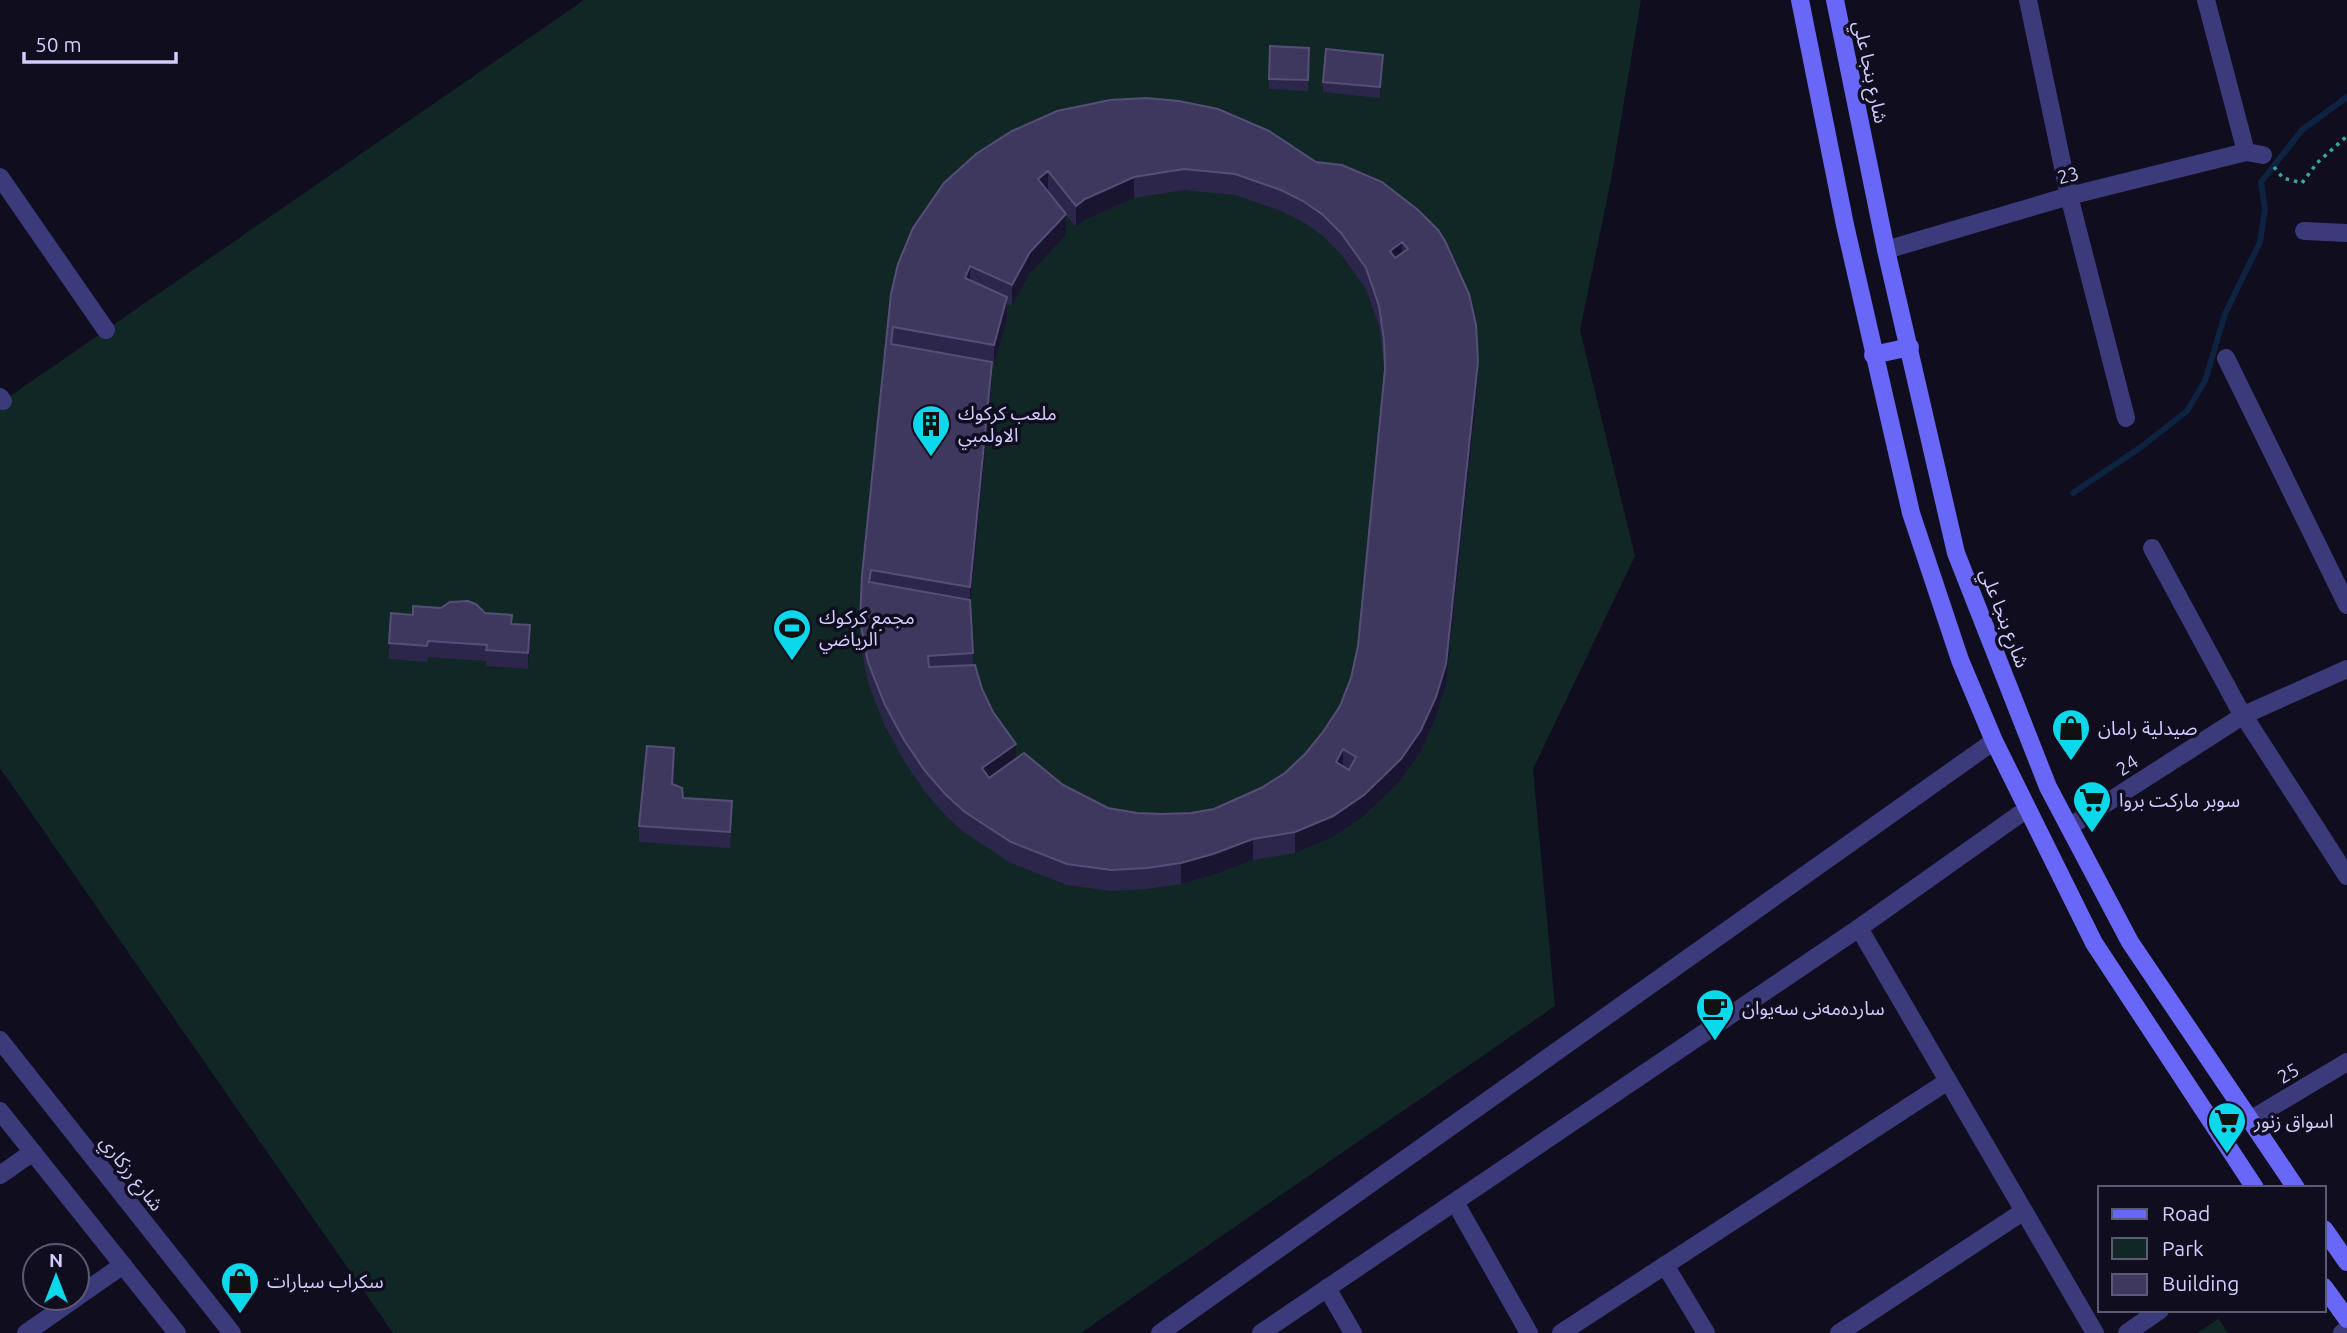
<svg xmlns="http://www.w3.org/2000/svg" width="2347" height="1333" font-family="Ubuntu,'Noto Sans Arabic',sans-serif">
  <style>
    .green { fill: #102726 }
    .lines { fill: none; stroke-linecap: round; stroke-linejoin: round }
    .stream { stroke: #0e2241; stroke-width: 6 }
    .path { stroke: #33aaa0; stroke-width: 3.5; stroke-dasharray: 3.5 5; stroke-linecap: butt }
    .minor { stroke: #3b3a7a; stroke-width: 18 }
    .tertiary { stroke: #3b3a7a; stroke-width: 18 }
    .secondary { stroke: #6867f8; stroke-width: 18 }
    .wall { fill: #2c264b; fill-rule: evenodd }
    .shaded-wall { fill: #191531 }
    .building { fill: #3e385e; stroke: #554f77; stroke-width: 2; fill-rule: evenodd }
    .labels { text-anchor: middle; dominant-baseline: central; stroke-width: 7; stroke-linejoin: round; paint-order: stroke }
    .street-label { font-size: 19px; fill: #d0ccfd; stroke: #0f0d1e }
    .poi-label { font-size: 19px; fill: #d0ccfd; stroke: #0f0d1e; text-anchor: start }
  </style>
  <rect width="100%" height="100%" fill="#0f0d1e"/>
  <g class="green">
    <polygon points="584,0 1641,0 1611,180 1580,330 1635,556 1533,769 1555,1006 1081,1333 393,1333 0,768 0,403"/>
    <polygon points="2219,1319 2228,1333 2197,1333 2218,1319"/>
  </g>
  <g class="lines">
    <polyline class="stream" points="2073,493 2141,447 2187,411 2205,381 2225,314 2260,242 2265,209 2261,182 2302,130 2347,97"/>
    <polyline class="path" points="2274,167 2283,178 2302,183 2317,163 2347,136"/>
    <g class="minor">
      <polyline points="2028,0 2069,196 2126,418"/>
      <polyline points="2206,0 2246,152"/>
      <polyline points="0,177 106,330"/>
      <polyline points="2304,231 2347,233"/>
      <polyline points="1886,250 2069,196 2246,152 2263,155"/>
      <polyline points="2226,358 2347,605"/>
      <polyline points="0,397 3,401"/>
      <polyline points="2152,548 2238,707 2347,876"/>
      <polyline points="2069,827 2244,715 2347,669"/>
      <polyline points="1859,928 2095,1333"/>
      <polyline points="2250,1120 2347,1062"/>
      <polyline points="0,1175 33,1152"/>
      <polyline points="1455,1202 1529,1333"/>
      <polyline points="1665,1265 1706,1333"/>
      <polyline points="1327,1288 1353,1333"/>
      <polyline points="77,1297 123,1265"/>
      <polyline points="26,1333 76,1298"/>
      <polyline points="1561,1333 1948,1081"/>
      <polyline points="1839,1333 2024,1211"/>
      <polyline points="2127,1333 2160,1310"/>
      <polyline points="2342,1333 2347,1330"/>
    </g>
    <g class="tertiary">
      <polyline points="0,1040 232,1333"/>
      <polyline points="0,1111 177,1333"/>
      <polyline points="1160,1333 1994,741"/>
      <polyline points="1261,1333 1859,928 2027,809"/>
    </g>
    <g class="secondary">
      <polyline points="1800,0 1845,225 1911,513 1960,660 1994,741 2094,943 2255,1188"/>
      <polyline points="1835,0 1886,250 1956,553 2048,787 2130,942 2296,1188"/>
      <polyline points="1873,355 1910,347"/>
      <polyline points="2324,1229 2347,1262"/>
      <polyline points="2324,1287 2347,1319"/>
    </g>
  </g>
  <g class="wall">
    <polygon points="1309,58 1308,91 1269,89 1269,79"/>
    <polygon points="1383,65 1380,98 1323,92 1323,82"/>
    <path d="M976 154 1316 162 1382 182 1478 382 1446 685 1436 717 1421 751 1401 780 1364 816 1333 837 1295 853 1253 860 1213 875 1181 884 1147 889 1111 891 1067 885 1011 863 965 833 946 816 925 792 904 761 885 726 868 683 860 642V621L891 294ZM1184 190 1235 195 1281 211 1303 222 1323 236 1341 254 1366 289 1379 327 1384 361V373L1358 646 1351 678 1340 706 1323 732 1306 753 1285 773 1261 788 1214 809 1191 813 1162 814 1137 813 1108 808 1063 785 1016 758 982 689 973 665 970 607 992 383V365L994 366 1007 318V304L1012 306 1030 273 1066 235V215L1076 227 1085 220 1134 198Z"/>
    <polygon points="485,613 512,624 530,641 528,669 486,666 486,661 428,657 427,662 389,659 389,643 413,615"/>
    <polygon points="674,764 673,784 683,798 732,817 730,848 639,842 639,826"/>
  </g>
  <g class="shaded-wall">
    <polygon points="1383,55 1383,65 1380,98 1380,87"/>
    <polygon points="1048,171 1048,192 1038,179"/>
    <polygon points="1134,177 1134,198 1085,220 1076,227 1076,206 1085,199"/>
    <polygon points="1066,214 1066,235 1030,273 1012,306 1012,285 1030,252"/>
    <polygon points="1402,242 1402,263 1390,272 1390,251"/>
    <polygon points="970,266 970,287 965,278"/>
    <polygon points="1007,297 1007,318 994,366 994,345"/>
    <polygon points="1478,361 1478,382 1446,685 1436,717 1421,751 1401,780 1364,816 1333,837 1295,853 1295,832 1364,795"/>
    <polygon points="992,362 992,383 970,608 970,587"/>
    <polygon points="530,625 530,641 528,669 528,653"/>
    <polygon points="1016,744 1016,765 982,789 982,768"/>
    <polygon points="674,748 674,764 672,799 672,784"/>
    <polygon points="1343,749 1343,770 1336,762"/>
    <polygon points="1253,839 1253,860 1213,875 1181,884 1181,863"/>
  </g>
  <g class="building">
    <polygon points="1270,46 1309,48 1308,80 1269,79"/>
    <polygon points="1326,49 1383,55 1380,87 1323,82"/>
    <path d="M1146 98 1179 101 1218 109 1269 131 1316 162 1342 165 1382 182 1418 210 1438 230 1445 241 1469 294 1476 325 1478 361 1446 664 1436 697 1421 730 1401 759 1364 795 1333 816 1295 832 1253 839 1213 854 1181 863 1147 868 1111 870 1067 864 1011 842 965 812 946 795 925 771 904 740 885 705 868 662 860 621 862 575 891 294 898 264 913 228 944 183 976 154 1012 131 1057 111 1110 100ZM1184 169 1235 174 1281 190 1303 201 1323 215 1341 233 1366 268 1379 306 1384 340 1385 369 1358 646 1351 678 1340 706 1323 732 1306 753 1285 773 1261 788 1214 809 1191 813 1162 814 1137 813 1108 808 1063 785 1024 753 989 778 982 768 1016 744 993 712 982 689 975 665 929 667 928 656 973 653 970 600 869 582 871 570 970 587 992 362 891 344 893 327 994 345 1007 297 965 278 970 266 1012 285 1030 252 1066 214 1038 179 1048 171 1076 206 1085 199 1134 177ZM1402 242 1408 249 1395 258 1390 251ZM1343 749 1356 757 1349 770 1336 762Z"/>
    <polygon points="468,601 476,604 485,613 512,615 511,624 530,625 528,653 486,650 487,645 428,641 427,646 389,643 391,613 413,615 413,606 441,608 450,602"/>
    <polygon points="647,746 674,748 672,784 682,788 683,798 732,801 730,832 639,826"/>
  </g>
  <defs>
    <symbol id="building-pin" viewBox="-11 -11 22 30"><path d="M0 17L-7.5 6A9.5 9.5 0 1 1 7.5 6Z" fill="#0bd8ea" stroke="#0f0d1e"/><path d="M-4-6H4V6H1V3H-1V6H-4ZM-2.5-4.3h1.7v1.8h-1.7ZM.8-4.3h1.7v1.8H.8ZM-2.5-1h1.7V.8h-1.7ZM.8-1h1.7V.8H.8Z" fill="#111"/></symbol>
    <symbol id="stadium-pin" viewBox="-11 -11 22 30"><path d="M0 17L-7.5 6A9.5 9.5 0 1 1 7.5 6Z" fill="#0bd8ea" stroke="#0f0d1e"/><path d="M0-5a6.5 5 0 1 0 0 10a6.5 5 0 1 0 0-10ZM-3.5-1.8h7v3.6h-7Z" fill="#111"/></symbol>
    <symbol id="shop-pin" viewBox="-11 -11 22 30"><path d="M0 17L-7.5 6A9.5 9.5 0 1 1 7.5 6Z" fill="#0bd8ea" stroke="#0f0d1e"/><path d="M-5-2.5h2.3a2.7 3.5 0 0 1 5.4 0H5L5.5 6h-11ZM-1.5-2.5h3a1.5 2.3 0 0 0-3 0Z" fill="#111"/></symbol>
    <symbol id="supermarket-pin" viewBox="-11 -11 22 30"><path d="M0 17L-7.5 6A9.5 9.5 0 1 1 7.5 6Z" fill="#0bd8ea" stroke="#0f0d1e"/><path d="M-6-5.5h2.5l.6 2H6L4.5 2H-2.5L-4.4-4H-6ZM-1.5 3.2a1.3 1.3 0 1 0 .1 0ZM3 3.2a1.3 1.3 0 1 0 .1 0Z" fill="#111"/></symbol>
    <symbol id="cafe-pin" viewBox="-11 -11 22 30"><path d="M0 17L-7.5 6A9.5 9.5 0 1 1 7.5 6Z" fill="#0bd8ea" stroke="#0f0d1e"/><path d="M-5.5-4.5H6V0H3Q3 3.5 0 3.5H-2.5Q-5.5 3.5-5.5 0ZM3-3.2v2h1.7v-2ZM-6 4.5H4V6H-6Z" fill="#111"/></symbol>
  </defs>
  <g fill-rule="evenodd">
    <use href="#building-pin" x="909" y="402" width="44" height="60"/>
    <use href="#stadium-pin" x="770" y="606" width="44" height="60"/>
    <use href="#shop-pin" x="2049" y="706" width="44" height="60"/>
    <use href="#supermarket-pin" x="2070" y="778" width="44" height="60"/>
    <use href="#cafe-pin" x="1693" y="986" width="44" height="60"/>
    <use href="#supermarket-pin" x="2205" y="1099" width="44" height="60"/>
    <use href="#shop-pin" x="218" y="1259" width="44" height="60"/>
  </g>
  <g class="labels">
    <g class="street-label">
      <text transform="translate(1871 72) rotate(78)">شارع بنجا علي</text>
      <text transform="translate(2068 175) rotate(-15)">23</text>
      <text transform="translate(2005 618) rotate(69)">شارع بنجا علي</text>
      <text transform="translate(2127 765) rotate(-33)">24</text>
      <text transform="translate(2288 1073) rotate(-31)">25</text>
      <text transform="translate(132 1173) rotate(52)">شارع رزكاري</text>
    </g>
    <g class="poi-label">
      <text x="958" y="413">ملعب كركوك<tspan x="958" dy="22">الاولمبي</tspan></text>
      <text x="819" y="617">مجمع كركوك<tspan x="819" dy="22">الرياضي</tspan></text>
      <text x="2098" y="728">صيدلية رامان</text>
      <text x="2119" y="800">سوبر ماركت بروا</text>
      <text x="1742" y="1008">ساردەمەنی سەیوان</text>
      <text x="2254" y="1121">اسواق زنور</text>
      <text x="267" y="1281">سكراب سيارات</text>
    </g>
  </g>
  <rect x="2098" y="1186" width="228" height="126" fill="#0f0d1e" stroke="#5c5977" stroke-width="2"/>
  <rect x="2112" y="1209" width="35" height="10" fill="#6867f8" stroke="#5c5977" stroke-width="2"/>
  <text x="2162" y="1221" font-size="21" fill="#d0ccfd">Road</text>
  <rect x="2112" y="1238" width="35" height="21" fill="#102726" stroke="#5c5977" stroke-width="2"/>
  <text x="2162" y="1256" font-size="21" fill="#d0ccfd">Park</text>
  <rect x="2112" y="1274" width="35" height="21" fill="#3e385e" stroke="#5c5977" stroke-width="2"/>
  <text x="2162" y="1291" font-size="21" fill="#d0ccfd">Building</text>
  <g transform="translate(56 1277)"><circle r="33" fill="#0f0d1e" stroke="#5c5977" stroke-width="2"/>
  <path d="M0-5L12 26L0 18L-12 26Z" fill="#0bd8ea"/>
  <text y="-10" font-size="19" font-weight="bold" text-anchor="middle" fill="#d0ccfd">N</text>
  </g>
  <path d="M24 52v10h152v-10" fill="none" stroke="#d0ccfd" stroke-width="3.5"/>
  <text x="35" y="52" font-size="21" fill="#d0ccfd" stroke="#0f0d1e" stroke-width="5" paint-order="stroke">50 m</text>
</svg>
